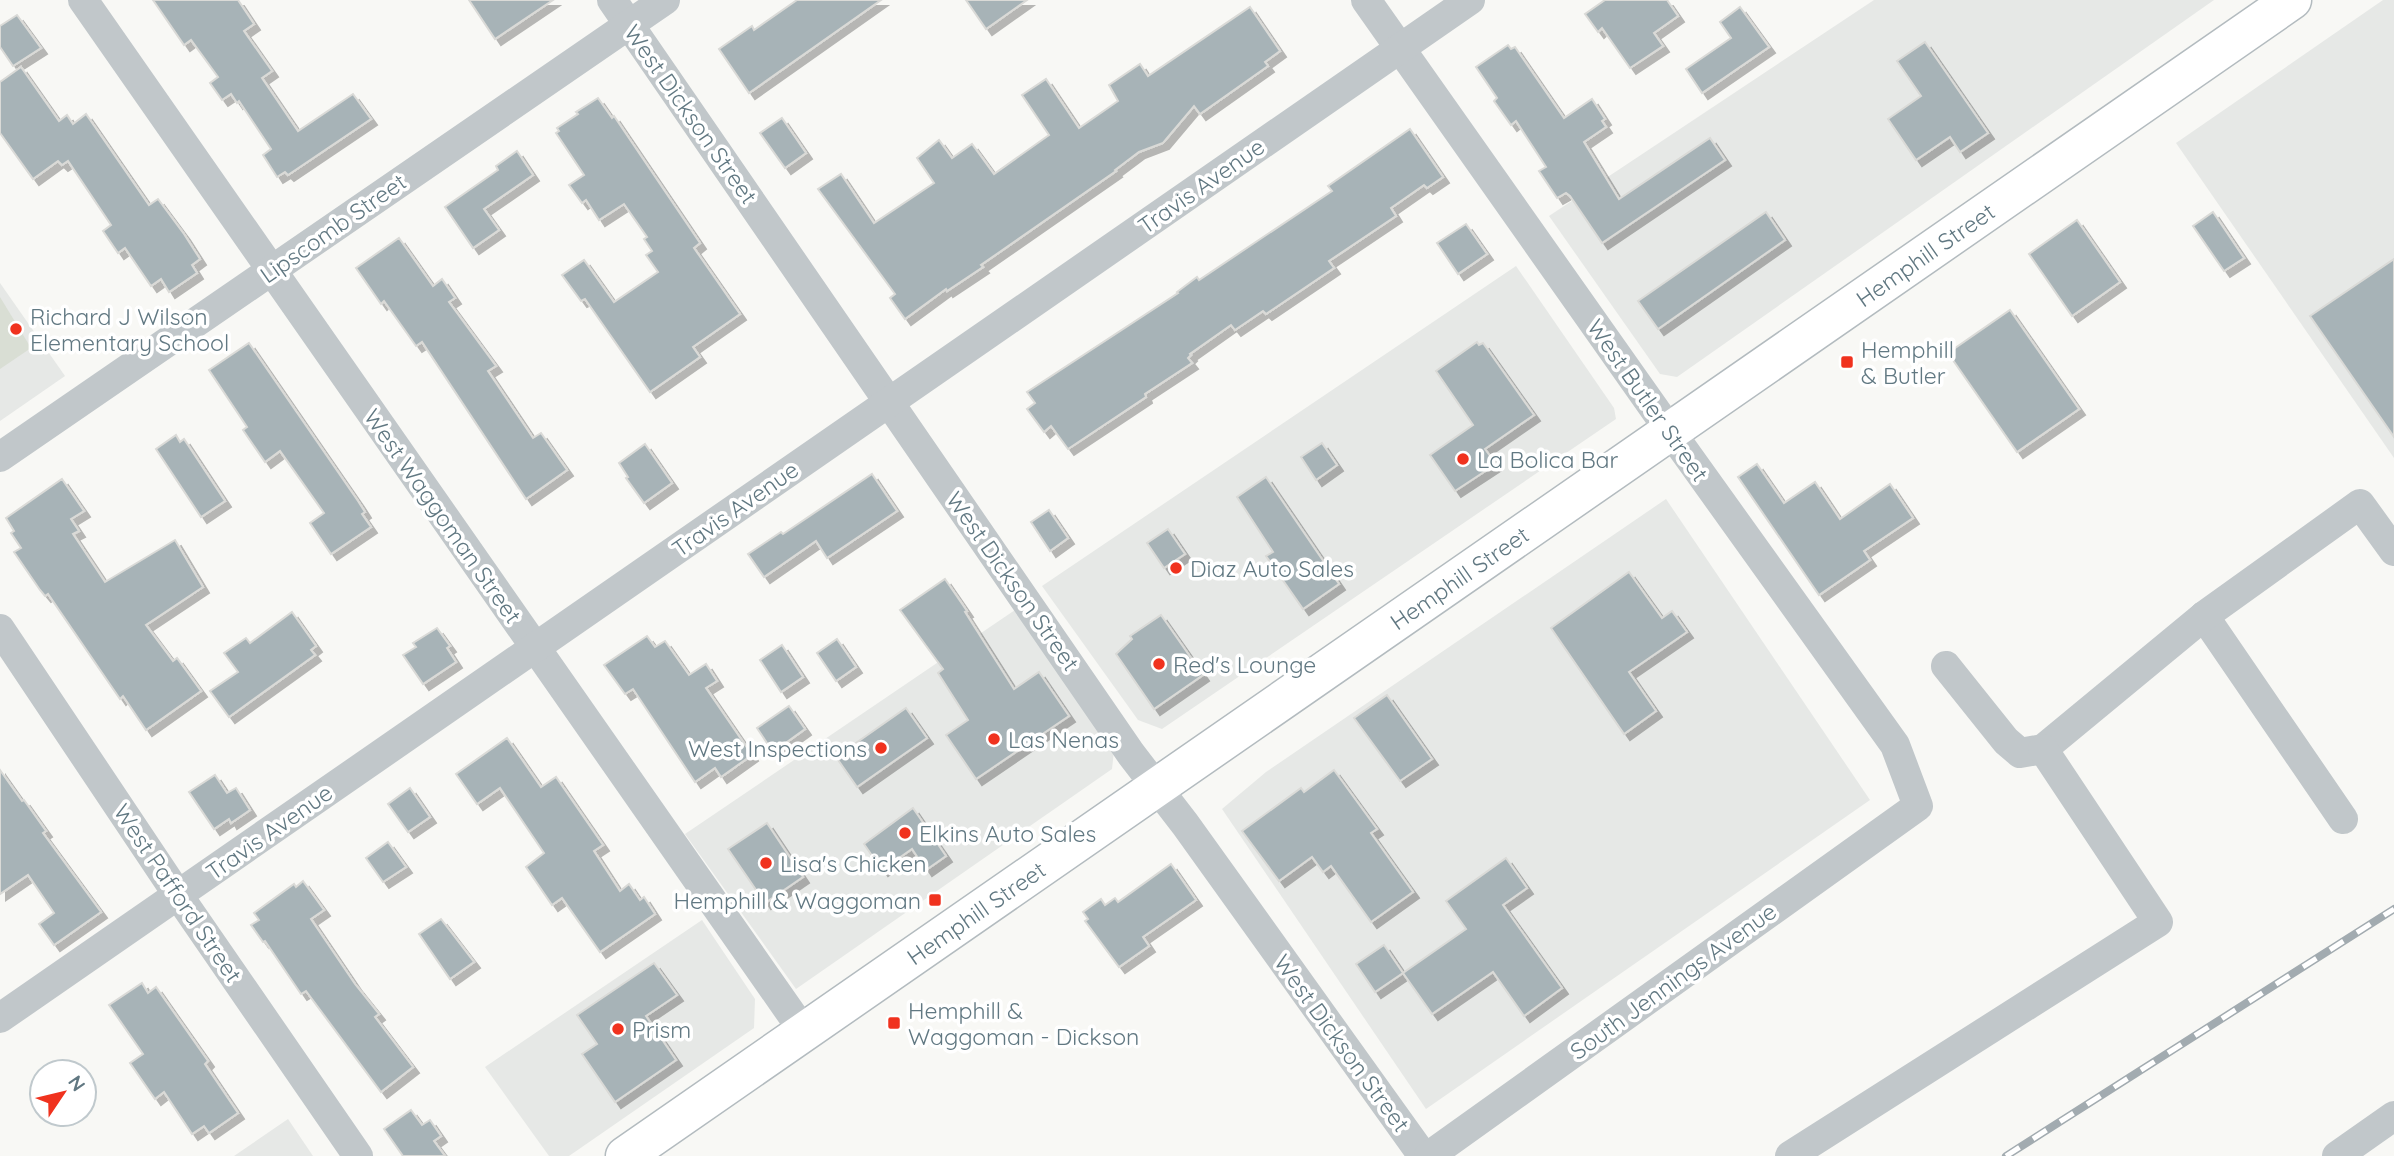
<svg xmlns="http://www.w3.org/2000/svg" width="2394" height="1156" font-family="Quicksand,sans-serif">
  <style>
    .built { fill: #e6e8e6 }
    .green { fill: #d9ded4 }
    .building { fill: #a7b3b7; stroke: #dadad7; stroke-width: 2; filter: url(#shadow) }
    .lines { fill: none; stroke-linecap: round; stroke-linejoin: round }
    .secondary-casing { stroke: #b3bbbf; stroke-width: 41 }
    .street { stroke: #c1c7ca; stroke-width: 30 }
    .secondary { stroke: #fff; stroke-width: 38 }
    .rail-casing { stroke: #a2abb0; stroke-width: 8 }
    .rail { stroke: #fff; stroke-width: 5; stroke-dasharray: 16; stroke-linecap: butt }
    .poi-dot { fill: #f0321e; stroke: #fff; stroke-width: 2.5 }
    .labels { text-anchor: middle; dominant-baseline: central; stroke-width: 7; stroke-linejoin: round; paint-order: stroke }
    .street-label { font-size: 23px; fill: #617882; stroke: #fff }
    .poi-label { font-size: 23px; fill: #617882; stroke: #fff; text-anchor: start }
  </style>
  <defs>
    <filter id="shadow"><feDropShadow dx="6" dy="6" stdDeviation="0" flood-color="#0004"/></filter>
  </defs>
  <rect width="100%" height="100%" fill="#f8f8f5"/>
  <g class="built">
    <polygon points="1874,0 2214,0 1677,377 1660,374 1549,216"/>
    <polygon points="2383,0 2394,0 2394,458 2176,143"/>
    <polygon points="1516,266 1614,408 1616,419 1162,729 1138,720 1042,586"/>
    <polygon points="0,283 65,376 0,421"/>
    <polygon points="1666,499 1870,800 1426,1109 1222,809 1266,772"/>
    <polygon points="1015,610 1114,751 1112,769 796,989 685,834"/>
    <polygon points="702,920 755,999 754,1028 569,1156 549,1156 485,1067"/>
    <polygon points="288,1119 313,1156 234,1156"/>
  </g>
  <polygon class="green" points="0,297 31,348 0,369"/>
  <g class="building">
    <polygon points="153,0 238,0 254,24 244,31 272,71 262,78 298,131 353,94 371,119 288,175 285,172 277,177 263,155 271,149 239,101 237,103 231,94 222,100 210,83 218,77 191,40 184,45"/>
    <polygon points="469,0 553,0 495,39"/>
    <polygon points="797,0 881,0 749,93 719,49 752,26 754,30"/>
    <polygon points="966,0 1027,0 986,29"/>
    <polygon points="1605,0 1667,0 1678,16 1654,33 1663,46 1630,68 1602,28 1598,32 1585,14"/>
    <polygon points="1250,7 1280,51 1265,62 1268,66 1200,114 1194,106 1163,143 1139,152 1115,170 1116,171 981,265 983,267 947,291 946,289 905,319 890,298 895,294 818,189 841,174 874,223 934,183 917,158 939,140 952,158 972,144 994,174 1049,135 1022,95 1046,79 1079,128 1118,101 1109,85 1140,64 1148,76"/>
    <polygon points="1740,7 1769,47 1702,93 1686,69 1731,38 1720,22"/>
    <polygon points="17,15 41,48 13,66 0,47 0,26"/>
    <polygon points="1925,42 1988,133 1960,152 1950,137 1916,160 1888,119 1921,96 1897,61"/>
    <polygon points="1508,45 1511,49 1515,47 1564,118 1592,99 1605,119 1602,121 1606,127 1584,142 1619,199 1710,138 1725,160 1602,243 1570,196 1566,193 1557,198 1539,171 1546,167 1516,121 1511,125 1494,101 1497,98 1476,67"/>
    <polygon points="21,67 59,121 67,115 73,124 86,114 149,205 158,199 184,234 200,259 192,265 197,273 169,292 161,279 151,286 125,248 118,253 103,231 111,225 68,161 62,165 58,161 33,179 0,133 0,82"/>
    <polygon points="598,98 612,118 614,116 700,243 694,248 740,314 693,347 700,357 650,392 585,299 581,301 562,275 584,260 614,302 658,272 646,255 652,251 644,239 647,237 624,204 599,220 586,200 582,203 569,185 584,175 556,133 559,131 557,128 578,114 576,112"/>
    <polygon points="782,118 806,153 785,168 760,133"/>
    <polygon points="1410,129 1443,177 1427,188 1424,185 1391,208 1396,216 1329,261 1334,268 1266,314 1263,311 1235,330 1231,325 1190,354 1191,355 1188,358 1192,363 1145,394 1146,397 1068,449 1051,426 1044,432 1027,409 1035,403 1027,392 1178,293 1177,292 1197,277 1199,280 1332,191 1328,186"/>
    <polygon points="517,151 533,175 484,209 499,230 473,248 445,207 498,170 496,166"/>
    <polygon points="1766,212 1785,240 1658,329 1638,301"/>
    <polygon points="2213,212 2244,258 2224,271 2193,226"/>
    <polygon points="2077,220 2120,282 2072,316 2029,254"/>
    <polygon points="1466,224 1487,254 1458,274 1437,243"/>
    <polygon points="399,238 433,286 442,279 455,298 449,302 496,366 488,371 533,438 541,433 567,470 526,499 422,342 416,346 384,301 381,304 356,268"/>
    <polygon points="2394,259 2394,437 2310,316"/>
    <polygon points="2010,310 2079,409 2017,452 1948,353"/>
    <polygon points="1477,342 1479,345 1483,343 1534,415 1485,449 1496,464 1455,491 1430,455 1473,425 1436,371"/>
    <polygon points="249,343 358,501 365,512 362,514 371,527 331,554 310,523 324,513 280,451 265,462 243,430 247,427 209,370"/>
    <polygon points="176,435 180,442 184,439 225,501 201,517 156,449"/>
    <polygon points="1322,443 1337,465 1316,480 1301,457"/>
    <polygon points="645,444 672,483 644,503 626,478 628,477 619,463"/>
    <polygon points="1757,464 1784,503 1815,482 1840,519 1890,484 1913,518 1864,551 1870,560 1819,595 1738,477"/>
    <polygon points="872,474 897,511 827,558 816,541 764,577 748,554 781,532 783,534"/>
    <polygon points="1266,477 1339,584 1303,609 1266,556 1273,552 1237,497"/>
    <polygon points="62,479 84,511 71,519 79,531 73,534 105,582 175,540 203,587 146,625 173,661 177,658 201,691 146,730 123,696 120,699 48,594 45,596 40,590 14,552 21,548 11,533 14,531 6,518"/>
    <polygon points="1049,510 1068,538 1050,551 1031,522"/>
    <polygon points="1168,529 1185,554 1164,568 1147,543"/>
    <polygon points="1629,572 1662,618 1672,611 1687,632 1629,672 1656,711 1624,734 1551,628"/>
    <polygon points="945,579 967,611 965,612 1014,689 1039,672 1069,716 976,779 946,735 968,720 938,673 943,669 900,610"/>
    <polygon points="292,612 316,646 311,650 315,655 229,717 210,691 238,672 224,653 246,638 250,643"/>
    <polygon points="1161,615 1203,675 1154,709 1116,654 1132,639 1130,636"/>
    <polygon points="437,628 450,646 447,648 456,662 423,684 403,655 416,647 413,643"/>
    <polygon points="647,636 655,647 665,641 689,675 706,664 717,681 706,688 752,755 721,777 715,768 695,782 633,689 625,694 604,665"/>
    <polygon points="837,639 856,667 836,681 817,653"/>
    <polygon points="782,645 803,677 781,692 760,660"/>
    <polygon points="1387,695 1432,759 1400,781 1354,718"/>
    <polygon points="789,706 805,729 773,752 757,728"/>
    <polygon points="906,708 927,738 857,787 836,757"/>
    <polygon points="507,738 541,787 556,777 603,845 594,851 620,891 629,884 640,900 644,897 655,914 600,952 562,898 552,905 526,867 544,853 500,788 477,804 456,774"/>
    <polygon points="0,770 22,801 24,800 46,831 43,833 101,912 54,945 39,924 54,913 28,875 0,894"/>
    <polygon points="1334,770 1377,829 1371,833 1413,892 1371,922 1331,866 1323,872 1312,857 1279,881 1242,831 1301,788 1304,792"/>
    <polygon points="215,775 227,793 236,788 250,810 231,823 229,819 214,829 189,792"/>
    <polygon points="410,788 430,817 408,832 388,804"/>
    <polygon points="913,808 946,856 926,870 912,849 882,870 864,844"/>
    <polygon points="767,823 803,877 765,903 728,849"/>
    <polygon points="388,842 406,867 383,882 366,858"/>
    <polygon points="1506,858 1527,888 1503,905 1562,988 1524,1016 1493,972 1432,1014 1403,973 1466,929 1446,901"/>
    <polygon points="1171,864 1196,900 1143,937 1149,946 1119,967 1085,921 1088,919 1083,912 1101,899 1105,905 1115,898 1118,902"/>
    <polygon points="303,881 324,910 311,919 355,984 379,1014 375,1017 413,1067 381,1092 306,991 301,994 265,941 263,942 251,925 259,920 254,913 294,884 296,887"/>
    <polygon points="441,919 474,962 450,979 419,934"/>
    <polygon points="1384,945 1403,973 1375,992 1356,964"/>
    <polygon points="654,963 677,995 646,1016 676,1060 615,1102 582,1054 597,1044 577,1015"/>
    <polygon points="142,983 148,993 156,987 208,1061 205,1064 238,1113 209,1133 204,1126 192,1134 164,1092 155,1099 130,1063 143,1054 109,1005"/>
    <polygon points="411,1110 422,1125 430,1120 441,1136 434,1141 445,1156 403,1156 384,1129"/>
  </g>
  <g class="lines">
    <defs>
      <g id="secondary">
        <path id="s1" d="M625 1156 2292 0"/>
      </g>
    </defs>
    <use href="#secondary" class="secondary-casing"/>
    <g class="street">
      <polyline points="83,0 804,1032"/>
      <polyline points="612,0 1131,754 1185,824 1423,1156"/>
      <polyline points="1366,0 1670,431 1895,745 1918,806 1429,1156"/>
      <polyline points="0,457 665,0"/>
      <polyline points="2204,616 2343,819"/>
      <polyline points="0,629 178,895 358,1156"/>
      <polyline points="1946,666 2006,741 2020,753 2043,749 2204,616 2360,504 2394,551"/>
      <polyline points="0,1018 1470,0"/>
      <polyline points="1790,1156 2158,922 2043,749"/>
      <polyline points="2337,1156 2394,1116"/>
    </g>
    <use href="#secondary" class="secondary"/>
    <defs>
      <polyline id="rail" points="2006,1156 2394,909"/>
    </defs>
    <use href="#rail" class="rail-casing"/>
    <use href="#rail" class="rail"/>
  </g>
  <g class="poi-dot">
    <circle cx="16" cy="329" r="7"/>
    <rect x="1840" y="355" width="14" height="14" rx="3.5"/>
    <circle cx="1463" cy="459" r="7"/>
    <circle cx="1176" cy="568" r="7"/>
    <circle cx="1159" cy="664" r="7"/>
    <circle cx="994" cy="739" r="7"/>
    <circle cx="881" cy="748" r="7"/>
    <circle cx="905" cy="833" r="7"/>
    <circle cx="766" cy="863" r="7"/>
    <rect x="928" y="893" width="14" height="14" rx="3.5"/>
    <rect x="887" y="1016" width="14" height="14" rx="3.5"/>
    <circle cx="618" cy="1029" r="7"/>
  </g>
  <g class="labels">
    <g class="street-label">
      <text transform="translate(691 114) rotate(55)">West Dickson Street</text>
      <text transform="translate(1201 186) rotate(-35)">Travis Avenue</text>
      <text transform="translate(333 228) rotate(-35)">Lipscomb Street</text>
      <text stroke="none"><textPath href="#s1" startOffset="1582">Hemphill Street</textPath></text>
      <text transform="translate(1648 400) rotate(55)">West Butler Street</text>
      <text transform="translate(735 509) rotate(-35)">Travis Avenue</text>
      <text transform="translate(443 516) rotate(55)">West Waggoman Street</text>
      <text stroke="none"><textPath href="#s1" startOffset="1015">Hemphill Street</textPath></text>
      <text transform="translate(1013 581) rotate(55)">West Dickson Street</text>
      <text transform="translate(269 832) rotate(-35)">Travis Avenue</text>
      <text transform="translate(178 893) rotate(56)">West Pafford Street</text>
      <text stroke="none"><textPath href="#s1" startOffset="427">Hemphill Street</textPath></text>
      <text transform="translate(1673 981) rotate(-36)">South Jennings Avenue</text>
      <text transform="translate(1342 1043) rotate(54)">West Dickson Street</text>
    </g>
    <g class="poi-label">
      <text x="30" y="316">Richard J Wilson<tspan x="30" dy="26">Elementary School</tspan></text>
      <text x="1861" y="349">Hemphill<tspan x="1861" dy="26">&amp; Butler</tspan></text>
      <text x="1477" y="459">La Bolica Bar</text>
      <text x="1190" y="568">Diaz Auto Sales</text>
      <text x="1173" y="664">Red's Lounge</text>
      <text x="1008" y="739">Las Nenas</text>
      <text x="867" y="748" text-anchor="end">West Inspections</text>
      <text x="919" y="833">Elkins Auto Sales</text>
      <text x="780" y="863">Lisa's Chicken</text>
      <text x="921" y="900" text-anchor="end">Hemphill &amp; Waggoman</text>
      <text x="908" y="1010">Hemphill &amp;<tspan x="908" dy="26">Waggoman - Dickson</tspan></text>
      <text x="632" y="1029">Prism</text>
    </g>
  </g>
  <g transform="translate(63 1093) rotate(55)"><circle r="33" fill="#ffffff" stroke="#c0c9cd" stroke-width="2"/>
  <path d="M0-5L12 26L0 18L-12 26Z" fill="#f0321e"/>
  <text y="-10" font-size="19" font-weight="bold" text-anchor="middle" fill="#617882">N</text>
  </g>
</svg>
